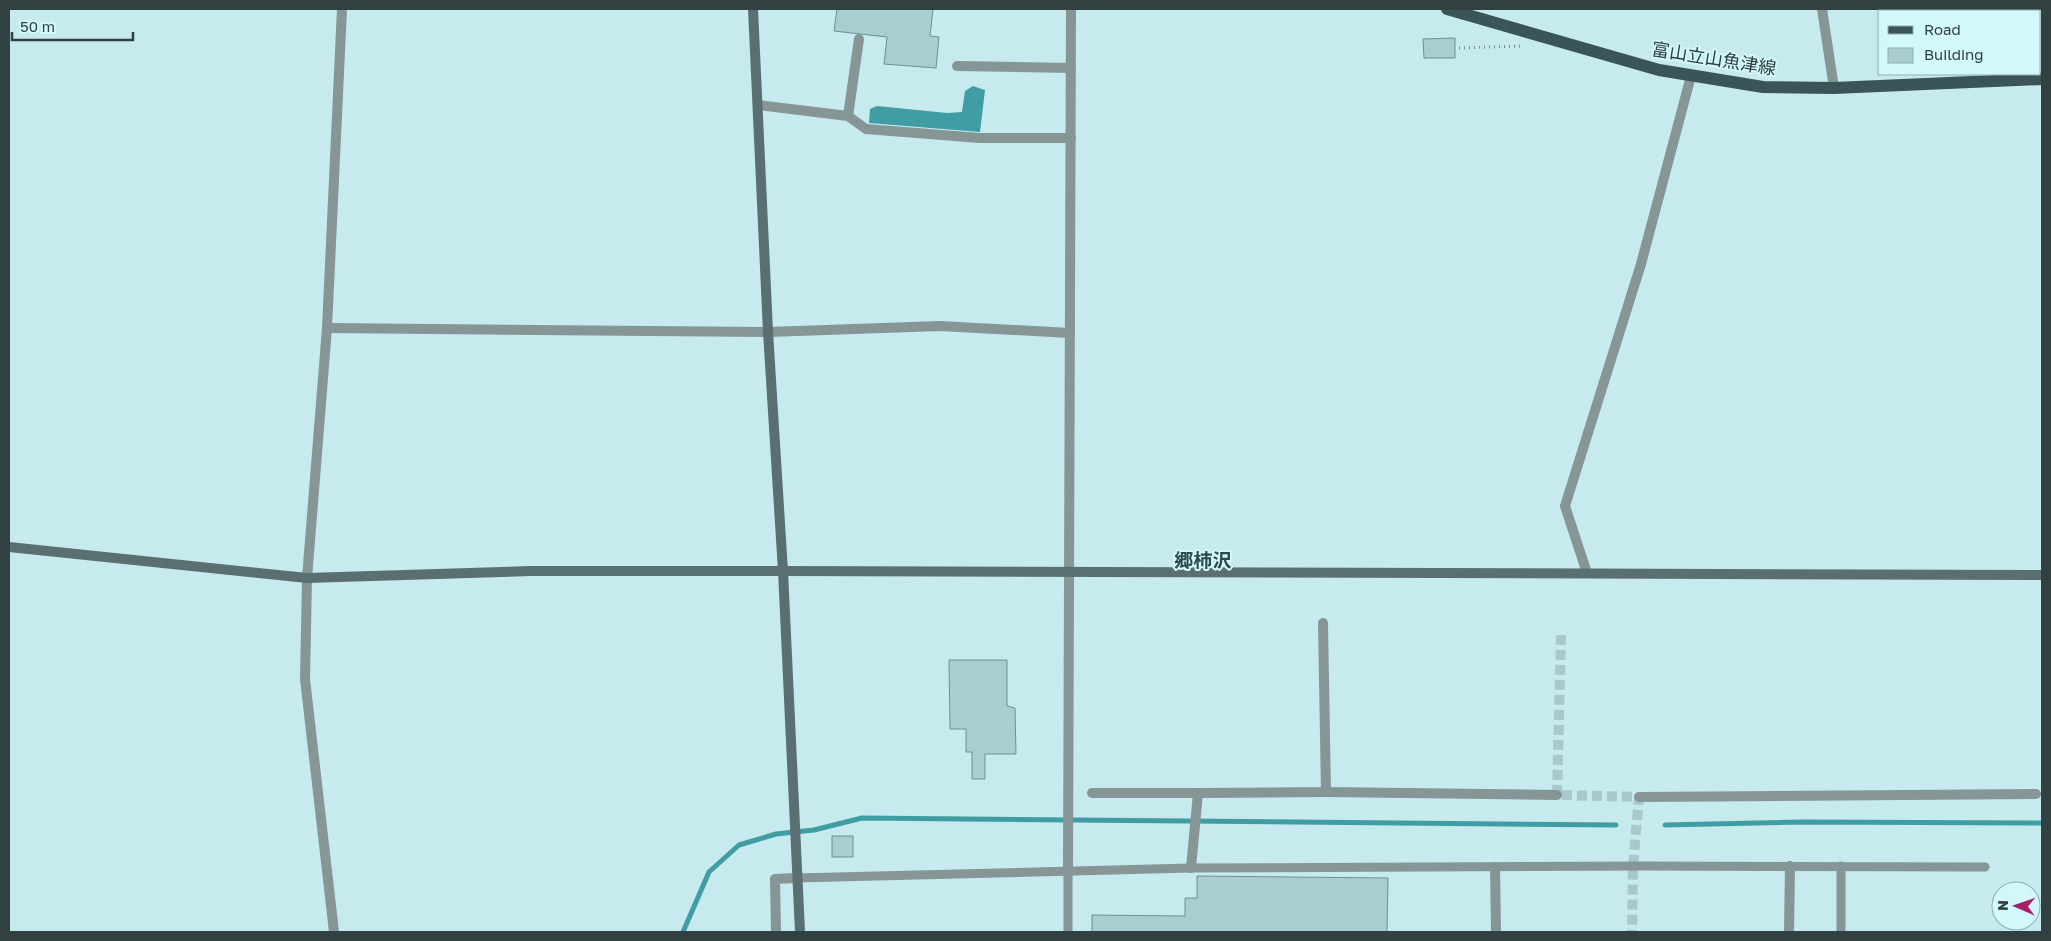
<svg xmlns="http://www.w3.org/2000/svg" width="2051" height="941" font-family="'Golos Text','Noto Sans JP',sans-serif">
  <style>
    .water { fill: #419da4 }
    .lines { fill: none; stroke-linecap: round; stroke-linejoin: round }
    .stream { stroke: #419da4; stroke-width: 5 }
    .building { fill: #a9cdd0; stroke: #6f9093 }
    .street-tunnel { stroke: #a8c8cb; stroke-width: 10; stroke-dasharray: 10 5; stroke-linecap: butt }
    .path { stroke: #758e90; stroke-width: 3; stroke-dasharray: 1 4; stroke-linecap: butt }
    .lane { stroke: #869596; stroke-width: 9 }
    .street { stroke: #869596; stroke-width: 10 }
    .secondary { stroke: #5a6f71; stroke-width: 10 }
    .primary { stroke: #3a5557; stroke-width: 12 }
    .labels { text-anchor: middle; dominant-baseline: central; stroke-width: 4; stroke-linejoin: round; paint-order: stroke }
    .street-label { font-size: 18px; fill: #314041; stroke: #d3f8fb }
    .neighbourhood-label { font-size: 19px; font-weight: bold; fill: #2b4b4e; stroke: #d3f8fb }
  </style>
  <rect width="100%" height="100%" fill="#c6eaed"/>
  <polygon class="water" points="973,86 985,90 980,132 869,123 870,109 877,106 947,113 962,112 965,91"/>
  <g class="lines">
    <g class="stream">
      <polyline points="1665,825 1804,822 2042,823"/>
      <polyline points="683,932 709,872 739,845 776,834 814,830 862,818 1616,825"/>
    </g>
  </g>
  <g class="building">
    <polygon points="837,9 933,9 930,36 939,37 936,68 884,64 887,37 834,31"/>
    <polygon points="1455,38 1455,58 1424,58 1423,39"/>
    <polygon points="949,660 1007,660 1007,706 1015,708 1016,754 985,754 985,779 972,779 972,752 966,752 966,729 950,729"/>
    <rect x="832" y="836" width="21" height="21"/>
    <polygon points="1197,876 1388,878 1387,932 1092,932 1092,915 1185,916 1185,898 1197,898"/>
  </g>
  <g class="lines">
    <polyline class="street-tunnel" points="1561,635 1557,795 1639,797 1633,866 1632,932"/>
    <polyline class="path" points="1459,48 1523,46"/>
    <g class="lane">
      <polyline points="796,878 1191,868 1640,866 1985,867"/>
      <polyline points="1068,932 1068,871"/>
      <polyline points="1841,932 1841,866"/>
    </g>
    <g class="street">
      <polyline points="1822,9 1834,88"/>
      <polyline points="957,66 1071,68"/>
      <polyline points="758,105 848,116 866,129 980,138 1071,138"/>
      <polyline points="848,116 859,39"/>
      <polyline points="327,328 768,332 940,326 1070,333"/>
      <polyline points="1587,573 1565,506 1641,264 1691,76"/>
      <polyline points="1326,792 1557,795"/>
      <polyline points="1092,793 1198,793 1191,868"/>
      <polyline points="1198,793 1326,792 1323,623"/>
      <polyline points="1639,797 2036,794"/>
      <polyline points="1495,867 1496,932"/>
      <polyline points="1068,871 1071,9"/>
      <polyline points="334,932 305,679 307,578 327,328 342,9"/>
      <polyline points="776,932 775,879 796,878"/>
      <polyline points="1789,932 1790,866"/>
    </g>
    <g class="secondary">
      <polyline points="753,9 768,332 783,571 800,932"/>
      <polyline points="9,547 307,578 531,571 783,571 2042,575"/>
    </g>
    <polyline class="primary" points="1447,9 1659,70 1763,87 1834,88 2042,79"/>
  </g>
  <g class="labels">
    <g class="street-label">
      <text transform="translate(1714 58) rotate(9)">富山立山魚津線</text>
    </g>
    <g class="neighbourhood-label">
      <text x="1203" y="559">郷柿沢</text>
    </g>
  </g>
  <rect width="2051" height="941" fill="none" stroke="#314041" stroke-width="20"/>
  <rect x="1878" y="10" width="162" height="65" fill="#d3f8fb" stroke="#92aeb1"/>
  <rect x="1888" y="26" width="25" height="8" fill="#3a5557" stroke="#92aeb1"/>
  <text x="1924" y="35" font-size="15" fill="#314041">Road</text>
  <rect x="1888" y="48" width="25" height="15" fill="#a9cdd0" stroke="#92aeb1"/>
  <text x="1924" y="60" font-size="15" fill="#314041">Building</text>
  <g transform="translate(2016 906) rotate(272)"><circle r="24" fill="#d3f8fb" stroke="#92aeb1"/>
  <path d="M0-4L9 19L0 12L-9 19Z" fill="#a61f6a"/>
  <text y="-8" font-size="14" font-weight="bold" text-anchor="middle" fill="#314041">N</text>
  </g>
  <path d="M12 32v8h121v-8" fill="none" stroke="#314041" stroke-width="2.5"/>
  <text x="20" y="32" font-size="15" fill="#314041" stroke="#d3f8fb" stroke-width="4" paint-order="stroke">50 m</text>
</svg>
